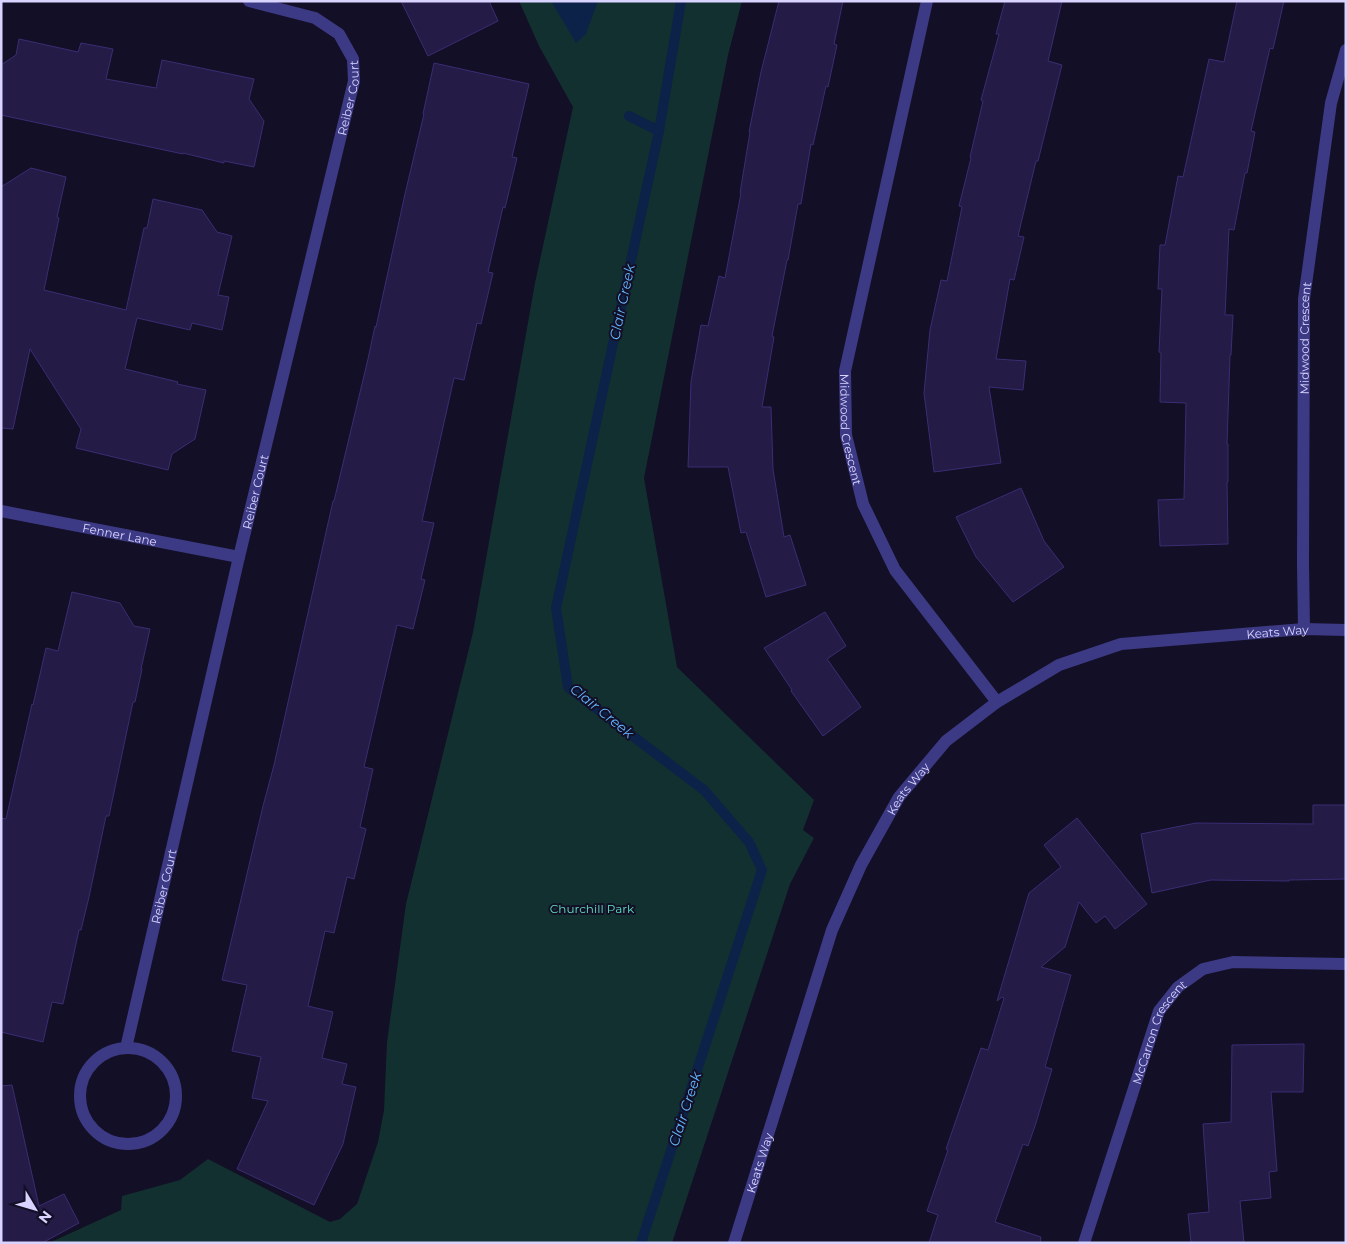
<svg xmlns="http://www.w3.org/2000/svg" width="1347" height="1244" font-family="Montserrat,sans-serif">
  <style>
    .green { fill: #12302f }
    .water { fill: #0c2248 }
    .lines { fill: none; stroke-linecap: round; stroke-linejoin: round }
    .stream { stroke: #0c2248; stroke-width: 10 }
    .building { fill: #241b47; stroke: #3b2d73 }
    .minor { stroke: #3d3a85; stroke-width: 12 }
    .tertiary { stroke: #3d3a85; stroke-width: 12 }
    .labels { text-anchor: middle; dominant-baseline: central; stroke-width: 4; stroke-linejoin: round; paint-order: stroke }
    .street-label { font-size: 12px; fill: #d9d4ff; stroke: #130f26 }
    .park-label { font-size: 12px; fill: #5fe0c0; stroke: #130f26 }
    .water-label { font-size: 14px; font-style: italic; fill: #62b6ff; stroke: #130f26 }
  </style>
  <rect width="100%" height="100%" fill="#130f26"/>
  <polygon class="green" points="519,1 742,1 728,55 644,478 677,667 814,800 803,830 814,838 790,884 672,1243 49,1243 121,1210 122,1196 180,1180 208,1159 330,1222 340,1219 357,1204 378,1142 384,1110 387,1042 406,904 473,632 535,283 573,107 539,46"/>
  <polygon class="water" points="551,1 598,1 586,34 576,43"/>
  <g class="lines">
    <g class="stream">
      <polyline points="629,116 659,131"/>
      <polyline points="641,1243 762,870 749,842 704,790 568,687 556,608 659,131 681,1"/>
    </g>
  </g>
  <g class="building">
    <polygon points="401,1 489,1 498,21 428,56"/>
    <polygon points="779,1 843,1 834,44 837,45 828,87 826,86 813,145 811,144 801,204 798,204 788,260 787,260 772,336 774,337 762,407 771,407 773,469 784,537 790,535 806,585 766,597 746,532 741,533 728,467 688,467 691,382 701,325 708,326 719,276 725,278 741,193 740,193 750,132 749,132 761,72"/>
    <polygon points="1005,1 1062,1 1048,61 1062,65 1038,161 1036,161 1018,236 1024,237 1014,280 1010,279 996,359 1026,361 1023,390 989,387 1001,463 934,472 924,393 930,330 941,280 947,281 962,207 959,206 971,158 970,157 983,101 981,100 999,34 996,34"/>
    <polygon points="1237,1 1284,1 1273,49 1270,48 1251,131 1255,132 1247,173 1245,173 1234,230 1229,229 1225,315 1233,315 1231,355 1230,355 1227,444 1228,444 1228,482 1227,482 1228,544 1160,546 1158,500 1184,499 1186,403 1160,402 1161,353 1159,352 1162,289 1158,289 1160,245 1165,245 1178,176 1183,177 1209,59 1224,62"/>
    <polygon points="19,39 78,52 81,43 113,49 106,79 156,88 162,60 254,79 249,99 264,121 254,167 224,161 224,163 183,153 183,154 1,115 1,65 16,55"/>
    <polygon points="434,63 529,84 512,157 517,158 505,208 503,207 488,272 493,273 481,324 477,323 464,380 454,378 422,521 434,523 421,579 425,580 413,629 397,625 364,767 373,769 360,827 366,829 354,879 347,877 334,933 325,931 308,1006 333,1012 322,1058 347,1064 342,1084 356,1087 343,1144 314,1205 237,1169 268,1101 252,1098 261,1057 232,1051 247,985 222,980 263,806 274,765 333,501 334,501 368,359 375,326 376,327 405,194 424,114 423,114"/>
    <polygon points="31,168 66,177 57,217 59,218 44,290 126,310 144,228 147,228 153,199 202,210 217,232 232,236 218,295 229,297 222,330 192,323 190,330 137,318 125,369 178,382 177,384 206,390 195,439 172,454 168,470 76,448 81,429 30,349 13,429 1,428 1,187"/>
    <polygon points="1021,488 1044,541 1064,567 1013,602 976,557 956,517"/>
    <polygon points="72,592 120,603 134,626 150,629 141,669 142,669 135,702 133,702 109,816 106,816 89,897 81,930 79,930 63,1004 52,1002 43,1042 1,1032 1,818 6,819 32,704 33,705 46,648 58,651"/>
    <polygon points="825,612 846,646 827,659 861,707 823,736 791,691 792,690 764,648"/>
    <polygon points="1313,805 1346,805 1346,879 1289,880 1289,881 1211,880 1152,893 1141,834 1196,823 1313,824"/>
    <polygon points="1077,818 1147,904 1115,929 1105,916 1096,923 1079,902 1065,947 1041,967 1071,975 1045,1067 1052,1069 1036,1123 1028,1146 1023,1144 995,1222 1041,1237 1040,1243 929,1243 938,1215 927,1211 948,1150 946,1149 981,1048 988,1050 1004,998 1002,997 997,1001 1029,893 1061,867 1044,845"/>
    <polygon points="1304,1044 1303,1092 1271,1092 1277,1171 1269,1172 1271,1198 1240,1201 1244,1243 1191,1243 1188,1214 1209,1212 1203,1124 1231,1122 1232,1045"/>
    <polygon points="12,1085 39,1206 64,1194 79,1223 42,1243 1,1243 1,1086"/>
  </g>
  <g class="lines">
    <g class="minor">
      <path id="s1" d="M927 1 845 371 846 435 863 504 895 570 997 702"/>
      <path id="s2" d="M1 511 239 557"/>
      <path id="s3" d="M1304 629 1303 564 1304 299 1331 103 1346 50"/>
      <circle cx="128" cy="1096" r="48"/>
      <path id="s4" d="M126 1048 239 557 354 81 353 59 339 34 315 18 249 1"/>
      <path id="s5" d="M1084 1243 1159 1011 1178 987 1203 969 1233 962 1346 964"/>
    </g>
    <path class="tertiary" id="s6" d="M734 1243 832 930 861 865 899 797 946 741 997 702 1059 665 1121 644 1304 629 1346 630"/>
  </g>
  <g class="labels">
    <g class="street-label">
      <text stroke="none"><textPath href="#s4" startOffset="976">Reiber Court</textPath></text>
      <text stroke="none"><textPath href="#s3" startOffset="291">Midwood Crescent</textPath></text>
      <text stroke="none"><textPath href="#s1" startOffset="438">Midwood Crescent</textPath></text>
      <text stroke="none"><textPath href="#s4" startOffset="571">Reiber Court</textPath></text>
      <text stroke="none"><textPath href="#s2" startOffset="121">Fenner Lane</textPath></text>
      <text stroke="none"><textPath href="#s6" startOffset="909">Keats Way</textPath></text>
      <text stroke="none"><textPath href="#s6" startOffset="489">Keats Way</textPath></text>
      <text stroke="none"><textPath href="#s4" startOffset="166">Reiber Court</textPath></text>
      <text stroke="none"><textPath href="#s5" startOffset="225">McCarron Crescent</textPath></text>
      <text stroke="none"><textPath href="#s6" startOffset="84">Keats Way</textPath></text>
    </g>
    <g class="park-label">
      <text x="592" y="908">Churchill Park</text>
    </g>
    <g class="water-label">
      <text transform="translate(622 302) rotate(-78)">Clair Creek</text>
      <text transform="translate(602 711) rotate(39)">Clair Creek</text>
      <text transform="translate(685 1109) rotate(-72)">Clair Creek</text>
    </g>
  </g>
  <rect width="1347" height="1244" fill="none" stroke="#d9d4ff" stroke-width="5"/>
  <g transform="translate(35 1209) rotate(128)" stroke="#130f26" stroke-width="4" paint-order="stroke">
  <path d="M0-4L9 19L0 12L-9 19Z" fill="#d9d4ff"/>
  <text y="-8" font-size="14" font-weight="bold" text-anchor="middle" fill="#d9d4ff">N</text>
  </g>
</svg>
